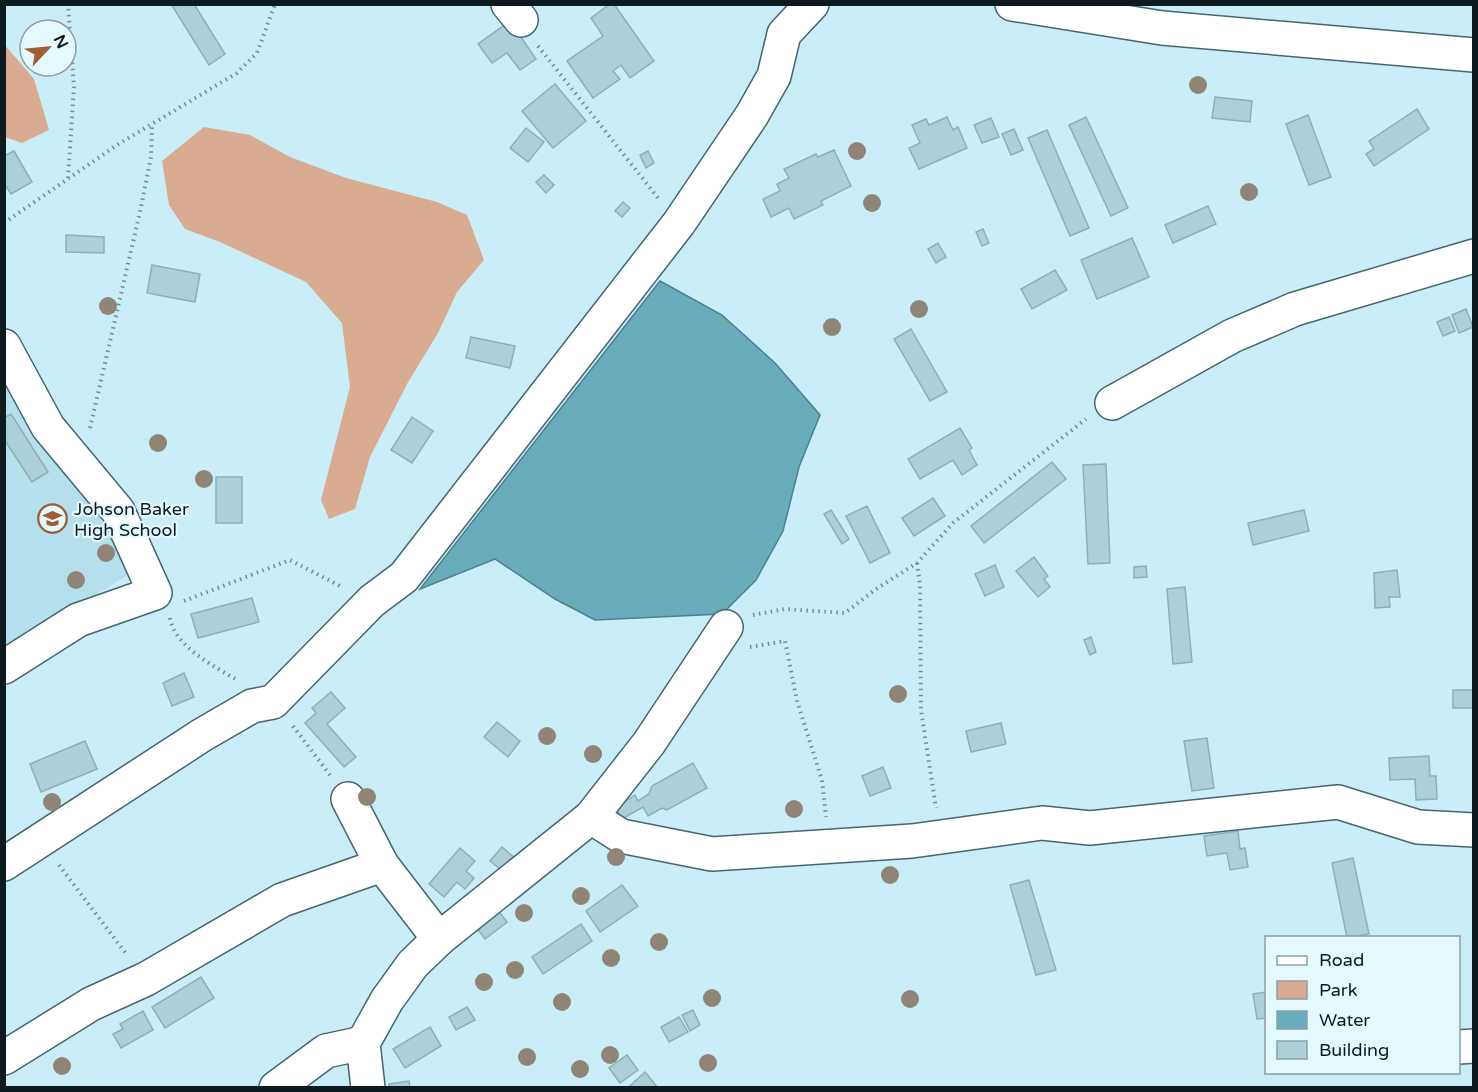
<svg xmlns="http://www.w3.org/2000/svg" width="1478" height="1092" font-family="'Varela Round',sans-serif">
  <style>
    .built { fill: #b3e0ea }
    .green { fill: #d9ab91 }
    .water { fill: #69acbc; stroke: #4d808d; stroke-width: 1.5 }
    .building { fill: #acd0d8; stroke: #8dafb8; stroke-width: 1.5 }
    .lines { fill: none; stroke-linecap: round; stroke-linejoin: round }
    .minor-casing { stroke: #45666d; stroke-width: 36 }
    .path { stroke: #748e94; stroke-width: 4; stroke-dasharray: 1.5 4.5; stroke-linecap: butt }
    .minor { stroke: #fff; stroke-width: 33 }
    .tree { fill: #8f8476 }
    .labels { text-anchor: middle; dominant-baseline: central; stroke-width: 4.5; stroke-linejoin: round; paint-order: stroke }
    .poi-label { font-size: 18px; fill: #0d1b1e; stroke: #e3f9fe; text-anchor: start }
  </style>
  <rect width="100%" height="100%" fill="#caeef7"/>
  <polygon class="built" points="4,365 67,468 135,571 5,649"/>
  <g class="green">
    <polygon points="4,44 34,79 49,130 22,143 5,137"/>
    <polygon points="204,127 250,135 290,157 346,178 437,202 467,215 484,260 457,292 438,333 407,384 370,457 355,509 329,519 321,500 350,387 342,323 306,282 220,242 185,229 169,205 162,161"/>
  </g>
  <polygon class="water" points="660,281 722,315 775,363 820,415 799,467 783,531 756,580 722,614 595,620 555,599 495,559 420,589"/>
  <g class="building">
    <polygon points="171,4 194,4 225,54 209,65"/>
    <polygon points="610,4 614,4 654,61 630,78 621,65 613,71 620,79 593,98 567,61 603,36 591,18"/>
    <polygon points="510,21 536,59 520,70 507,53 492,63 478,44"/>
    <polygon points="555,84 586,121 553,148 522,111"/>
    <polygon points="1215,97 1252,101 1250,122 1212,118"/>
    <polygon points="1417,109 1429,129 1374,166 1366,154 1374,149 1369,141"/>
    <polygon points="1308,115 1331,177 1309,185 1286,124"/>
    <polygon points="947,117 953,130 958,127 967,148 919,169 909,148 920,143 912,125 926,119 929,125"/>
    <polygon points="1086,117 1128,208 1111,216 1069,125"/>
    <polygon points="991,118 999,137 982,143 974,125"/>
    <polygon points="526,128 544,142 528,162 510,148"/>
    <polygon points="1014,129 1023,150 1011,155 1002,134"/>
    <polygon points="1047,130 1089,228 1070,236 1028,138"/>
    <polygon points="834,150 851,186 821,201 823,205 794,219 789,208 771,217 763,199 780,191 777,184 789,178 784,169 816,154 818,157"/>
    <polygon points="14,151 32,182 11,194 4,183 4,156"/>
    <polygon points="648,151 654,163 646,168 640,155"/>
    <polygon points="544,175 554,185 546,193 536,182"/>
    <polygon points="623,202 630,208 622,217 615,211"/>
    <polygon points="1208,206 1216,224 1173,243 1165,225"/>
    <polygon points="983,229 989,243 982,246 976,232"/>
    <polygon points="66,235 104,237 104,253 66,252"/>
    <polygon points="1132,238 1149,277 1097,299 1081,260"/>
    <polygon points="938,243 946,257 936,263 928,249"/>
    <polygon points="152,265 200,274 195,302 147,293"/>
    <polygon points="1055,270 1067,290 1032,309 1021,289"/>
    <polygon points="1466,309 1473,327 1459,333 1452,315"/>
    <polygon points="1449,317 1455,331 1443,336 1437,322"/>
    <polygon points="911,329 947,392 930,401 894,339"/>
    <polygon points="471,337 515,346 510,368 466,358"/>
    <polygon points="11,414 48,472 32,482 4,439 4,418"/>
    <polygon points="412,417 433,431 412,463 391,450"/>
    <polygon points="960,428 972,448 969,450 977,465 962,475 953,460 920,479 908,459"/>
    <polygon points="1052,462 1066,479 984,543 971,526"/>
    <polygon points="1106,464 1110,563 1088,564 1083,465"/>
    <rect x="216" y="477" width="26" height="46"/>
    <polygon points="933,498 945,516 914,536 902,518"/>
    <polygon points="867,506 890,553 870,563 846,516"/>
    <polygon points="831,510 849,539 842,544 824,514"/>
    <polygon points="1304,510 1309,531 1253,545 1248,523"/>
    <polygon points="1034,557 1048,576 1044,579 1050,587 1038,597 1016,571"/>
    <polygon points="995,565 1004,587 985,596 975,574"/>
    <polygon points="1146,566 1147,577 1134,578 1134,567"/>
    <polygon points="1397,570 1400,597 1389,597 1390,607 1375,608 1374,573"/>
    <polygon points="1185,587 1192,662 1173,664 1167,589"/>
    <polygon points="252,598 259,622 198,638 191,614"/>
    <polygon points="1091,637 1096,652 1090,655 1084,640"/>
    <polygon points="184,673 194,697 172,706 163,683"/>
    <rect x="1453" y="690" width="21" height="18"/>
    <polygon points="331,692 345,708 327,724 356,757 344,767 305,723 316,713 312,708"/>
    <polygon points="497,722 520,741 508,757 484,737"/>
    <polygon points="1001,723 1006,744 971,752 966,731"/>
    <polygon points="1207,738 1214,788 1192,791 1184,741"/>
    <polygon points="85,741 97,769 41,792 30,764"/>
    <polygon points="1429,756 1430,776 1436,776 1437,799 1416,800 1415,779 1390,780 1389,758"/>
    <polygon points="693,763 707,788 667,810 662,808 648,816 643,807 622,819 615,807 635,795 638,801 649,794 652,786"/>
    <polygon points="883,767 891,788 870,796 862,776"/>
    <polygon points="1238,831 1240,849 1245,848 1248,867 1230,870 1227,853 1207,856 1204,836"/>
    <polygon points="502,847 516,859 505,873 490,861"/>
    <polygon points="460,848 475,861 466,871 474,878 465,889 457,882 444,897 429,884"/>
    <polygon points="1353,858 1369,934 1347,938 1332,863"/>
    <polygon points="1029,880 1056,970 1036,975 1010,885"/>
    <polygon points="622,885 638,906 600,932 586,911"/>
    <polygon points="497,909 507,922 485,939 475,926"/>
    <polygon points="581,924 592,941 543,974 532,957"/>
    <polygon points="201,977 214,998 165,1028 152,1007"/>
    <polygon points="1266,992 1266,1018 1257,1019 1253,994"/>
    <polygon points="467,1007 475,1020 456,1030 449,1017"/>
    <polygon points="693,1010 700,1025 690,1031 682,1015"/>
    <polygon points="143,1011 153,1030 121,1048 113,1034 123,1029 120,1024"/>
    <polygon points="679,1017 688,1032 669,1042 661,1027"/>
    <polygon points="430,1027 441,1046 405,1068 393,1049"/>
    <polygon points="627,1055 638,1070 620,1083 609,1068"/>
    <polygon points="645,1072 658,1088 631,1088 630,1086"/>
    <polygon points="409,1081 410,1088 389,1088 389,1084"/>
  </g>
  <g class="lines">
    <defs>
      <g id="minor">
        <polyline points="508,4 521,20"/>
        <polyline points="1012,4 1162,28 1474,55"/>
        <polyline points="4,346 48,427 118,511 155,593 78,620 4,667"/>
        <polyline points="1112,403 1232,336 1295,309 1474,256"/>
        <polyline points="348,799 382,865 439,939"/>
        <polyline points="591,817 621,836 712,854 912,841 1042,823 1090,828 1338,802 1418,827 1474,830"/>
        <polyline points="4,864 202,735 252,706 273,702 372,601 404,577 679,223 752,115 774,76 784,34 812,4"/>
        <polyline points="1458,1047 1474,1046"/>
        <polyline points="4,1058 91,1004 146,979 282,900 382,865"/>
        <polyline points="276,1088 326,1051 363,1043"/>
        <polyline points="368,1088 363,1043 387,1000 413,964 439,939 591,817 649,743 726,627"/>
      </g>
    </defs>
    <use href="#minor" class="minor-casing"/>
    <g class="path">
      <polyline points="538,46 658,198"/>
      <polyline points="68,178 74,87 68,4"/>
      <polyline points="4,223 117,145 237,73 257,53 275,4"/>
      <polyline points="90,428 140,212 151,157 152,125"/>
      <polyline points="917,563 920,585 921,710 936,808"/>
      <polyline points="184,601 290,560 342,587"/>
      <polyline points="753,615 785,609 845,613 876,589 917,563 953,523 1086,419"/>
      <path d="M170 618C175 647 214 666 237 680"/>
      <polyline points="750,647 785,641 797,701 822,780 826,817"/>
      <polyline points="293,726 330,775"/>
      <polyline points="59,865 127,955"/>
    </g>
    <use href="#minor" class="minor"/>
  </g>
  <g class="tree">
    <circle cx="1198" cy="85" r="9"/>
    <circle cx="857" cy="151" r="9"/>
    <circle cx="1249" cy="192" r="9"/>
    <circle cx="872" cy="203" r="9"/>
    <circle cx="108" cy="306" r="9"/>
    <circle cx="919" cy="309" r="9"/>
    <circle cx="832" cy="327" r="9"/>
    <circle cx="158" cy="443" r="9"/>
    <circle cx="204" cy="479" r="9"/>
    <circle cx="106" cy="553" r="9"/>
    <circle cx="76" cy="580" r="9"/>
    <circle cx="898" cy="694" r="9"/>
    <circle cx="547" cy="736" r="9"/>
    <circle cx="593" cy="754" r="9"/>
    <circle cx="367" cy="797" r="9"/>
    <circle cx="52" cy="802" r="9"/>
    <circle cx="794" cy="809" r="9"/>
    <circle cx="616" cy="857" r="9"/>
    <circle cx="890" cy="875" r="9"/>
    <circle cx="581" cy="896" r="9"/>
    <circle cx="524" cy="913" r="9"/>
    <circle cx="659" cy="942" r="9"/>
    <circle cx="611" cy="958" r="9"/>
    <circle cx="515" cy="970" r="9"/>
    <circle cx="484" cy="982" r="9"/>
    <circle cx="712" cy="998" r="9"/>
    <circle cx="910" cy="999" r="9"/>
    <circle cx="562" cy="1002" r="9"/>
    <circle cx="610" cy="1055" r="9"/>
    <circle cx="527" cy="1057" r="9"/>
    <circle cx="708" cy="1063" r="9"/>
    <circle cx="62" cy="1066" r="9"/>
    <circle cx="580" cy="1069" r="9"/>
  </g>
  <defs>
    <symbol id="school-ring" viewBox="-11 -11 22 22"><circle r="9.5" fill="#e3f9fe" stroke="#a15c30" stroke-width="1.5"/><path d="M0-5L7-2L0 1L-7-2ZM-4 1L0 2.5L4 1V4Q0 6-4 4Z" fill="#a15c30"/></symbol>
  </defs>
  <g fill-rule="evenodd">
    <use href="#school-ring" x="36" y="502" width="33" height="33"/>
  </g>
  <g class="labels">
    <g class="poi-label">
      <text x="74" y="509">Johson Baker<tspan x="74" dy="21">High School</tspan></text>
    </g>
  </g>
  <rect width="1478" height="1092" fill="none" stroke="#0d1b1e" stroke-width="12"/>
  <rect x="1265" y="936" width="195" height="138" fill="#e3f9fe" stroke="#8da0a4" stroke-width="1.5"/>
  <rect x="1277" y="956" width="30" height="9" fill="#ffffff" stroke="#8da0a4" stroke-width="1.5"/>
  <text x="1319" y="966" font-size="18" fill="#0d1b1e">Road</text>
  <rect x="1277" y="981" width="30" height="18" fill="#d9ab91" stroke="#8da0a4" stroke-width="1.5"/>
  <text x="1319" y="996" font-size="18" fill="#0d1b1e">Park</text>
  <rect x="1277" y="1011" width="30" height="18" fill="#69acbc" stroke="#8da0a4" stroke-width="1.5"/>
  <text x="1319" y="1026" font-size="18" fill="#0d1b1e">Water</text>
  <rect x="1277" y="1041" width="30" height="18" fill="#acd0d8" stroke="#8da0a4" stroke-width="1.5"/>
  <text x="1319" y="1056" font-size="18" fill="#0d1b1e">Building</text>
  <g transform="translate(48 48) rotate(64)"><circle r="28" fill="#e3f9fe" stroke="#8da0a4" stroke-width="1.5"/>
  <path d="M0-4.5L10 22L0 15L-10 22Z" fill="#a15c30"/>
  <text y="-9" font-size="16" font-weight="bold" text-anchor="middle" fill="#0d1b1e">N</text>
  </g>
</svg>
